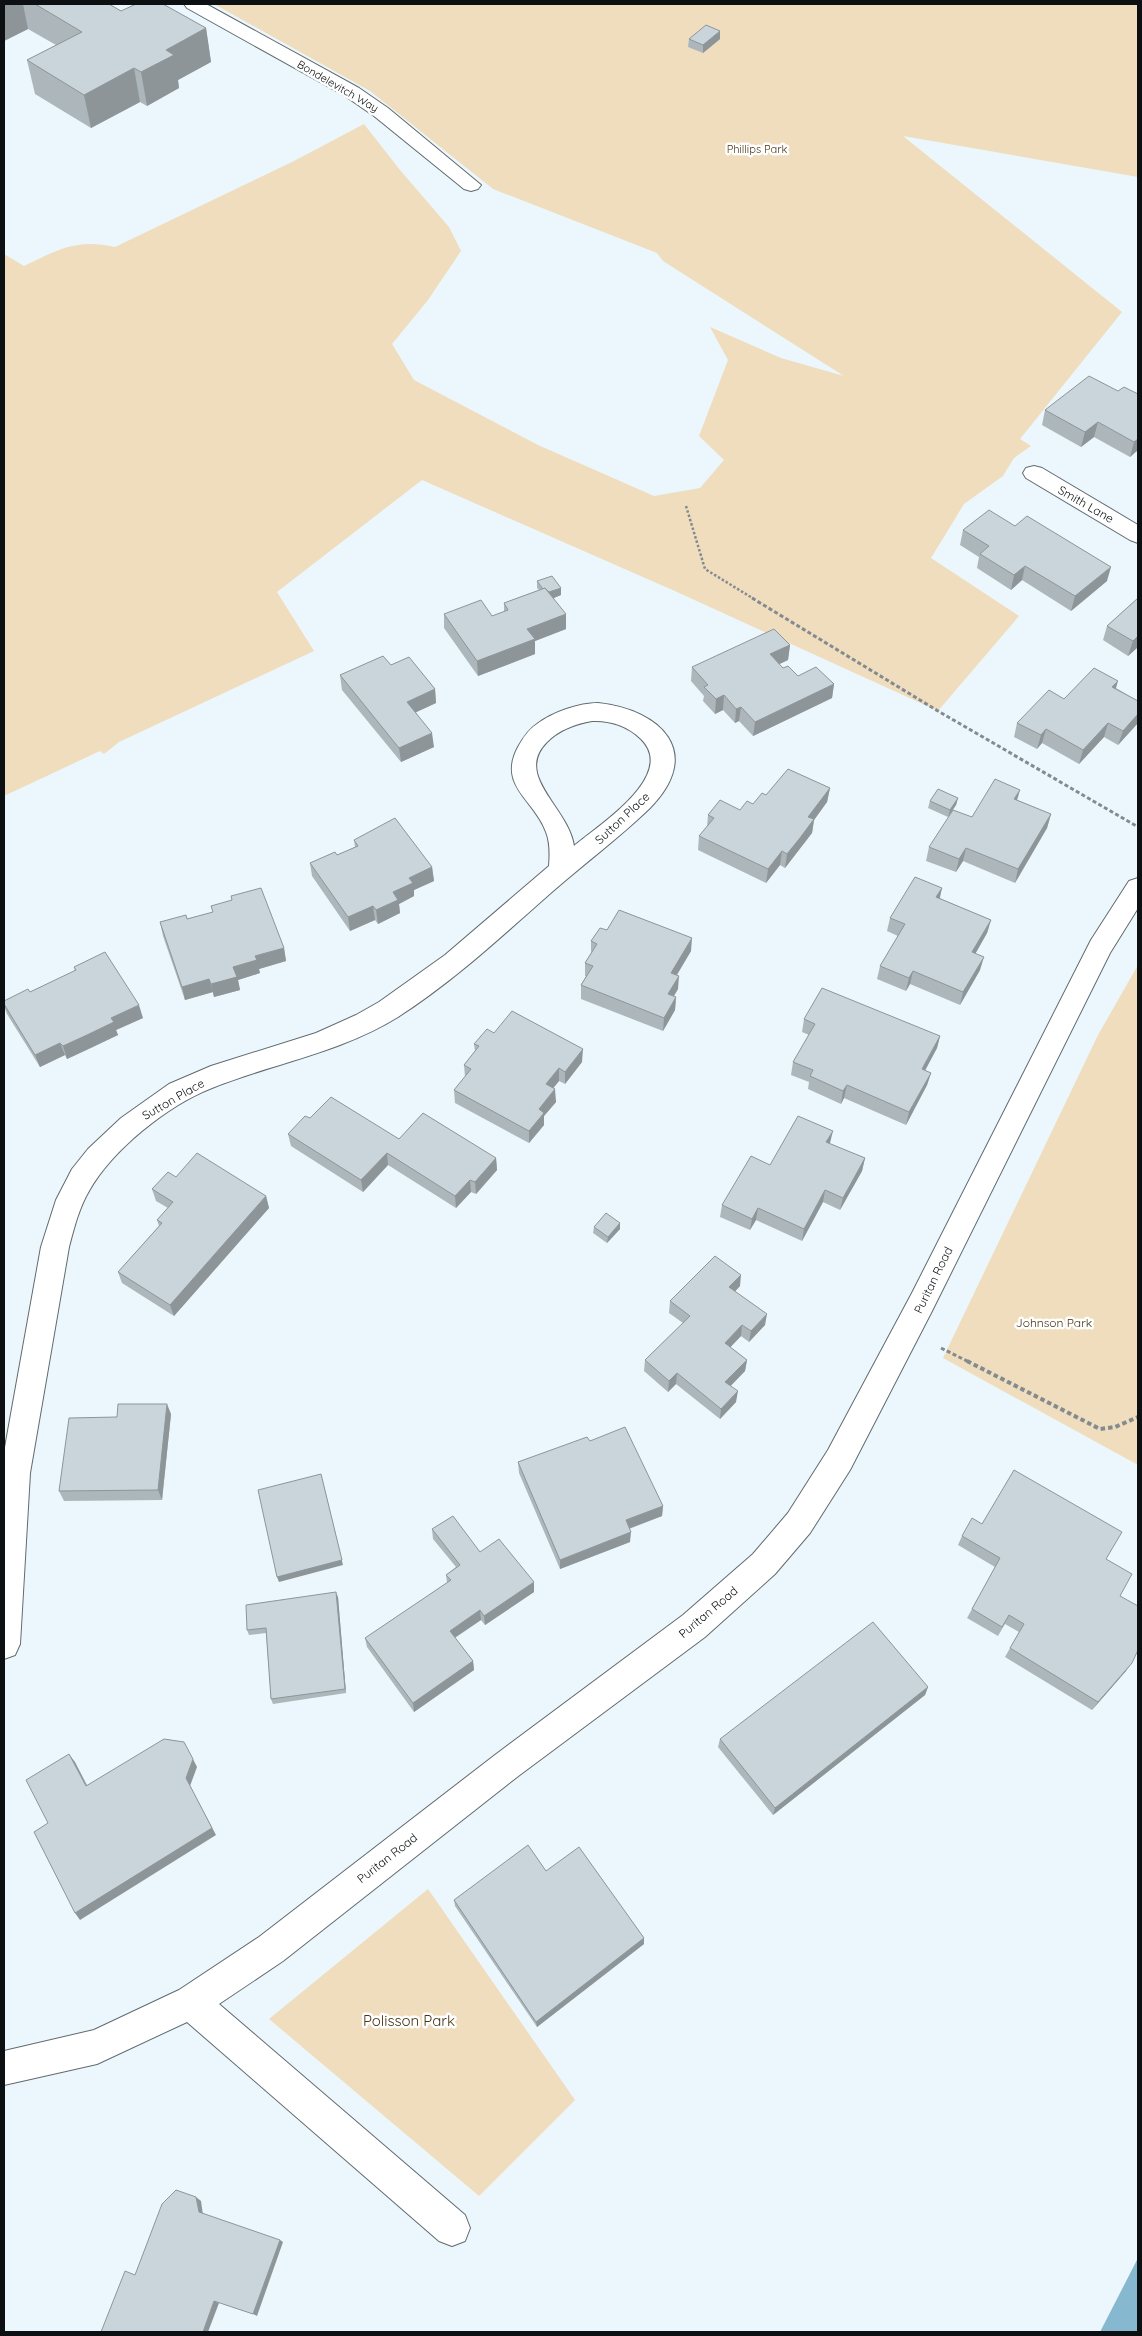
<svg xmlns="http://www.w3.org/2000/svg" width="1142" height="2336" font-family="Quicksand,sans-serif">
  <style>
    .green { fill: #efddbe }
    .water { fill: #86b9cf }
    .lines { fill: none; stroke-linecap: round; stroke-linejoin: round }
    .minor-casing { stroke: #616b6f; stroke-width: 2 }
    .path-far2 { stroke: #838b8f; stroke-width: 2.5; stroke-dasharray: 2.5 2; stroke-linecap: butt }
    .path-far1 { stroke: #838b8f; stroke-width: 3; stroke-dasharray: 4 2.5; stroke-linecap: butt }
    .path { stroke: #838b8f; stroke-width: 4; stroke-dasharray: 4.5 3; stroke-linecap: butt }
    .minor { fill: #fff; fill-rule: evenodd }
    .wall { fill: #adb7bb }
    .shaded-wall { fill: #8d9599 }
    .building { fill: #c9d5da; stroke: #8d9599 }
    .labels { text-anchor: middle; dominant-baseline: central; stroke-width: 5; stroke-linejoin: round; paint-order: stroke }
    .far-street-label { font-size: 11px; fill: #0c1012; stroke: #fff }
    .far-park-label { font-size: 11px; fill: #453311; stroke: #fff }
    .street-label { font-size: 12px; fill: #0c1012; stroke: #fff }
    .park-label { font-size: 12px; fill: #453311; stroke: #fff }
    .near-park-label { font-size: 15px; fill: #453311; stroke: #fff }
  </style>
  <rect width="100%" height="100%" fill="#ebf7fc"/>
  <g class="green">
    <path d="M214 4H1138V177L903 136 1122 312 1020 439 1031 446 1014 458 1003 476 964 504 931 558 1019 616 938 711 677 592 422 480 277 592 314 651 119 742 104 754 100 751 4 796V254L24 266C57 250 77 238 115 247L294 161 364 124 400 170 449 227 461 251 428 300 392 344 414 380 538 445 654 496 700 488 724 460 699 436 728 360 710 327 781 358 844 376 663 261 657 253 493 189 370 91Z"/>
    <polygon points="1138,965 1138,1465 943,1358 1098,1035"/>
    <polygon points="428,1889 575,2100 479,2196 269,2019"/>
  </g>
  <polygon class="water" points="1138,2258 1138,2332 1100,2332"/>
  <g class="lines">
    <defs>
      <g id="minor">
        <polygon points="184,4 206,4 359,88 388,108 481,185 478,189 471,191 464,189 374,116 345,96 187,8"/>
        <polygon points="1034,466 1042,468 1138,525 1138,543 1130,540 1026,478 1023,473 1026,468"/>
        <path d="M598 703C662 710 704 753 650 808 619 838 585 863 553 891 503 935 454 981 398 1017 340 1053 274 1063 212 1088 168 1105 112 1150 89 1191 79 1208 74 1228 69 1247L30 1473 20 1644 15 1655 4 1659V1453L41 1247 56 1200 72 1169 88 1149 121 1118 169 1084 211 1066 316 1033 356 1015 379 1002 445 955 549 866C550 854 550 842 546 832 535 800 497 786 518 747 523 738 528 730 537 724 553 712 579 703 598 703ZM592 721C610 720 628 726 641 739 678 775 599 825 574 846 569 808 513 776 547 742 559 730 575 724 592 721Z"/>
        <polygon points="1138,878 1138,908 1110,953 932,1311 850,1470 810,1533 775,1574 705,1637 517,1777 283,1961 219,2004 465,2215 470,2228 465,2241 452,2246 439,2241 187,2022 97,2064 4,2085 4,2051 94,2030 179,1990 259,1937 495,1755 683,1615 753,1554 788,1513 828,1450 912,1293 1091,940 1129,881"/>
      </g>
    </defs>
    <use href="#minor" class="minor-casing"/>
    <polyline class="path-far2" points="686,506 705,569 754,599"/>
    <g class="path-far1">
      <polyline points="752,598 938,711 1138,827"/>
      <polyline points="941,1348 969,1362"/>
    </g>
    <polyline class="path" points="967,1361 1100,1429 1115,1427 1138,1417"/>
    <use href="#minor" class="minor"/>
  </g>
  <g class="wall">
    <polygon points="4,4 109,4 121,11 206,28 211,62 178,80 179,88 147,106 140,102 91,128 35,94 27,60 56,45 28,29 4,41"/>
    <polygon points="689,39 720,39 703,53 688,47"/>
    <polygon points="1118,391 1138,394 1138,450 1130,457 1094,437 1081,447 1042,425 1045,410"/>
    <polygon points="963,530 1107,581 1071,611 1022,580 1011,590 977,568 979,557 960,545"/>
    <polygon points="537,581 561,595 554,598 566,629 535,641 535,654 478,676 444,628 444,614 492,616 504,612 504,603 539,590 537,588"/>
    <polygon points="1138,598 1138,647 1128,656 1103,640 1107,626"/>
    <polygon points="790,645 788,660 779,664 783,668 798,676 834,684 832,698 753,736 739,721 735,723 723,710 715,714 703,701 704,696 691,681 692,667"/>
    <polygon points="391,665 435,689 436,703 416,712 434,747 401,762 342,690 340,675"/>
    <polygon points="1116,688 1138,701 1138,723 1118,745 1104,737 1079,764 1042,743 1037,749 1014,737 1017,723 1064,699"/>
    <polygon points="830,788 827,802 814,820 812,833 785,868 780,865 766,883 698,850 699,836 707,827 708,815 740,810 753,804"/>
    <polygon points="958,798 956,805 948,817 928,808 930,801"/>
    <polygon points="1017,800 1051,814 1047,828 1015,883 963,861 956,872 926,861 929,847 972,817"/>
    <polygon points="354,840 432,867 434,881 414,890 414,896 399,904 400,913 378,924 375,920 350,931 312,876 310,863 337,855 355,847"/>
    <polygon points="942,888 939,898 991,920 987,933 975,954 980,970 960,1005 910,984 906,991 877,979 880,966 898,936 887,931 890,918"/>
    <polygon points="211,906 284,948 286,961 259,969 260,973 238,980 240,990 214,997 213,992 185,1000 163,936 160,922 187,919 213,912"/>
    <polygon points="607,930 691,951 677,975 678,989 674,996 676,997 675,1010 663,1031 581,999 581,985 586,976 585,976 585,963 591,953 591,941"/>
    <polygon points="74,967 143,1018 116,1030 118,1035 91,1048 67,1059 65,1055 40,1067 7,1014 4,1006 4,1001 30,992 75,971"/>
    <polygon points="804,1019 940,1036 937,1048 925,1070 931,1073 927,1085 906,1125 844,1098 841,1104 808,1089 809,1082 791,1075 793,1062 809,1035 802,1032"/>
    <polygon points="494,1033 582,1062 565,1084 559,1081 553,1088 556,1102 544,1116 544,1125 529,1143 455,1103 454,1090 465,1077 464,1065 475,1051 474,1044"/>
    <polygon points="310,1118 399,1139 496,1158 497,1170 476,1194 471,1192 456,1208 388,1165 363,1192 291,1146 288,1134"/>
    <polygon points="830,1144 865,1158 862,1171 840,1210 823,1202 802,1241 756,1220 750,1230 720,1217 722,1205 770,1165"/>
    <polygon points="176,1177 266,1196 269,1208 174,1316 122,1283 118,1272 159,1226 157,1220 168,1208 156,1201 152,1189"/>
    <polygon points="620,1223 620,1229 607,1243 593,1233 594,1227"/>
    <polygon points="740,1286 735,1291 765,1325 749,1342 741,1336 730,1347 747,1360 745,1371 730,1386 736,1402 720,1419 676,1384 668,1392 644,1371 645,1360 683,1323 669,1313 670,1301"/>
    <polygon points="171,1414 162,1500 64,1501 59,1491 117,1417"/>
    <polygon points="590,1441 663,1506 662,1516 629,1529 630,1542 560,1569 519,1473 518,1462"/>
    <polygon points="982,1524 1106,1559 1120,1596 1126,1671 1092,1710 1005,1657 1019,1632 1005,1624 998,1636 967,1618 972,1609 995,1567 958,1545 962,1536"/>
    <polygon points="432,1529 480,1552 534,1592 485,1625 481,1620 455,1638 473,1661 474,1670 414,1712 367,1647 365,1638 447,1583 446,1575 456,1567 433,1539"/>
    <polygon points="338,1597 346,1693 273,1704 271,1699 266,1633 249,1635 247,1630"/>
    <polygon points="928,1687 925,1695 773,1815 718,1747 720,1739"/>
    <polygon points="546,1871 644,1938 644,1944 537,2027 455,1906 454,1900"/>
  </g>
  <g class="shaded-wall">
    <polygon points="4,4 23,4 28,29 4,41"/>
    <polygon points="206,28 211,62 178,80 179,88 147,106 141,72 166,50"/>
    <polygon points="720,31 720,39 703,53 703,45"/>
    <polygon points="134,68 140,102 91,128 84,95"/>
    <polygon points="1098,422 1094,437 1081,447 1085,432"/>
    <polygon points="1138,439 1138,450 1130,457 1134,442"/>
    <polygon points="1025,566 1022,580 1011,590 1014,575"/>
    <polygon points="1111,567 1107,581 1071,611 1075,596"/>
    <polygon points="561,588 561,595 546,601 546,593"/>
    <polygon points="566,614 566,629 535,641 535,654 478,676 477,661 527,629"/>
    <polygon points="1138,636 1138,647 1128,656 1133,641"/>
    <polygon points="790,645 788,660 769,669 770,654"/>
    <polygon points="1118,681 1114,695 1112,687"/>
    <polygon points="834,684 832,698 753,736 755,722"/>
    <polygon points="435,689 436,703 408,716 407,702"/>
    <polygon points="724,695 723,710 715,714 716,699"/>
    <polygon points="741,707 739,721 735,723 736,709"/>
    <polygon points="1138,714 1138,723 1118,745 1123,731"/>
    <polygon points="1108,723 1104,737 1079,764 1083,750"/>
    <polygon points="1046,729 1042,743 1037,749 1041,735"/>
    <polygon points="432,733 434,747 401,762 399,748"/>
    <polygon points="830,788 827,802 814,820 812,833 785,868 787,854 808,817"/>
    <polygon points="1020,790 1016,804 1014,799"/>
    <polygon points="958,798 956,805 948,817 950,810"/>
    <polygon points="1051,814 1047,828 1015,883 1018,869"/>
    <polygon points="966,848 963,861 956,872 959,859"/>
    <polygon points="782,851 780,865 766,883 768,869"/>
    <polygon points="432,867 434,881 414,890 414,896 399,904 400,913 378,924 376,910 393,892 409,878"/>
    <polygon points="942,888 939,902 936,897"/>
    <polygon points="373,906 375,920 350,931 348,917"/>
    <polygon points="991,920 987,933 969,965 972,952"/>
    <polygon points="692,938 691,951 670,986 671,973"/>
    <polygon points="284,948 286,961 259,969 260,973 238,980 240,990 214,997 211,984 233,967 255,956"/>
    <polygon points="984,957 980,970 960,1005 963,992"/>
    <polygon points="913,971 910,984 906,991 909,978"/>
    <polygon points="679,976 678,989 667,1007 668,994"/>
    <polygon points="209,979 213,992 185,1000 182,987"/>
    <polygon points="676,997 675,1010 663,1031 664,1018"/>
    <polygon points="139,1005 143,1018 116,1030 118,1035 67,1059 63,1046 111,1018"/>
    <polygon points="940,1036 937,1048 919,1082 922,1069"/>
    <polygon points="60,1043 65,1055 40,1067 35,1055"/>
    <polygon points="583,1049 582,1062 565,1084 565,1072"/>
    <polygon points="559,1068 559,1081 547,1096 546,1084"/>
    <polygon points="931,1073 927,1085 906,1125 909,1112"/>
    <polygon points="847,1085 844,1098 841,1104 843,1091"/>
    <polygon points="555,1089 556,1102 544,1116 544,1125 529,1143 529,1131 539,1109"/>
    <polygon points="833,1131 830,1143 824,1154 826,1142"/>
    <polygon points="387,1153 388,1165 363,1192 361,1180"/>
    <polygon points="496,1158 497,1170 476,1194 475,1182"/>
    <polygon points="865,1158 862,1171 840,1210 843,1198"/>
    <polygon points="470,1180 471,1192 456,1208 455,1196"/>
    <polygon points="825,1190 823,1202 802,1241 804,1229"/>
    <polygon points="266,1196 269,1208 174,1316 170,1305"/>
    <polygon points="758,1208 756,1220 750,1230 752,1219"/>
    <polygon points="620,1223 620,1229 607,1243 608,1237"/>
    <polygon points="741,1275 740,1286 728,1299 729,1287"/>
    <polygon points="767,1314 765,1325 749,1342 751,1331"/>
    <polygon points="742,1325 741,1336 724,1354 725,1343"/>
    <polygon points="747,1360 745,1371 724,1393 725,1382"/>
    <polygon points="677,1373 676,1384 668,1392 669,1381"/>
    <polygon points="738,1391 736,1402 720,1419 721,1409"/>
    <polygon points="167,1404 171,1414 162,1500 158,1490"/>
    <polygon points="321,1474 343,1565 279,1582 277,1577"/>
    <polygon points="663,1506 662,1516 625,1530 626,1520"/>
    <polygon points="631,1532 630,1542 560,1569 560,1560"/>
    <polygon points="534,1582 534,1592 485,1625 484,1616"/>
    <polygon points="336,1592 338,1597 346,1693 345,1689"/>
    <polygon points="480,1610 481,1620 451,1640 450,1631"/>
    <polygon points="473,1661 474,1670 414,1712 413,1703"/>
    <polygon points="1132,1663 1126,1671 1092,1710 1098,1702"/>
    <polygon points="928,1687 925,1695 773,1815 775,1808"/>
    <polygon points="69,1754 75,1762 91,1793 86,1786"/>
    <polygon points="193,1759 197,1767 190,1786 216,1835 80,1920 75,1913 186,1778"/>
    <polygon points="644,1938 644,1944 537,2027 536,2022"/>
    <polygon points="196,2197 201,2201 203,2215 199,2212"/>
    <polygon points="280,2240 283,2242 257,2316 253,2314"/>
    <polygon points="214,2301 219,2303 208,2332 203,2332"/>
  </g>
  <g class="building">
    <polygon points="35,4 109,4 121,11 136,4 163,4 206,28 166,50 174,55 141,72 134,68 84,95 27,60 82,32"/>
    <polygon points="706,25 720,31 703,45 689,39"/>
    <polygon points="1089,376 1118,391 1124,387 1138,394 1138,439 1134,442 1098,422 1085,432 1045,410"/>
    <polygon points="989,510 1015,526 1027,516 1111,567 1075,596 1025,566 1014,575 980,554 989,546 963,530"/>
    <polygon points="552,576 561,588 549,592 545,588 543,589 537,581"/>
    <polygon points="545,588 566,614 527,629 535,639 477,661 444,614 481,600 492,616 508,610 504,603"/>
    <polygon points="1138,598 1138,636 1133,641 1107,626"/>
    <polygon points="774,629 790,645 770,654 783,668 788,666 798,676 816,667 834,684 755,722 741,707 736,709 724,695 716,699 704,687 708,685 692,667"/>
    <polygon points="383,656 391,665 409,657 435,689 407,702 432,733 399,748 340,675"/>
    <polygon points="1094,668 1118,681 1112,687 1138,701 1138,714 1123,731 1108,723 1083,750 1046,729 1041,735 1017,723 1049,690 1064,699"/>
    <polygon points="788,769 830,788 808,817 814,819 800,838 787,854 782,851 768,869 699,836 714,818 708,815 720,800 740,810 747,801 753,804 762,793 766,795"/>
    <polygon points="995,779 1020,790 1014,799 1051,814 1018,869 966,848 959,859 929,847 953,810 972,817"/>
    <polygon points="938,789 958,798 950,810 930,801"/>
    <polygon points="395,818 432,867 409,878 413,883 393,892 398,900 376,910 373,906 348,917 310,863 335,852 337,855 358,846 354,840"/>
    <polygon points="915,877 942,888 936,897 991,920 972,952 984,957 963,992 913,971 909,978 880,966 905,924 890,918"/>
    <polygon points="261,888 284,948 255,956 257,960 233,967 237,977 211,984 209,979 182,987 160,922 186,915 187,919 213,912 211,906 232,900 231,896"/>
    <polygon points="619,910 692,938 671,973 679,976 668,994 676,997 664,1018 581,985 593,966 585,963 597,944 591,941 600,928 607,930"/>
    <polygon points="105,952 139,1005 111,1018 114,1022 87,1035 63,1046 60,1043 35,1055 4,1004 4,1001 28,989 30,992 76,970 74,967"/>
    <polygon points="822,988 940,1036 922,1069 931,1073 909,1112 847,1085 843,1091 810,1076 813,1070 793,1062 815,1024 804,1019"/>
    <polygon points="512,1011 583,1049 565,1072 559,1068 546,1084 555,1089 539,1109 544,1113 529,1131 454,1090 471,1069 464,1065 479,1046 474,1044 487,1029 494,1033"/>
    <polygon points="331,1097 399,1139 423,1113 496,1158 475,1182 470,1180 455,1196 387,1153 361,1180 288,1134 305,1116 310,1118"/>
    <polygon points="798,1116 833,1131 826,1142 865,1158 843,1198 825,1190 804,1229 758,1208 752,1219 722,1205 751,1156 770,1165"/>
    <polygon points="197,1153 266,1196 170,1305 118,1272 162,1223 157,1220 173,1202 152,1189 168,1172 176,1177"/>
    <polygon points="606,1213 620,1223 608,1237 594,1227"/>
    <polygon points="715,1256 741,1275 729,1287 767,1314 751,1331 742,1325 725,1343 747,1360 725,1382 738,1391 721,1409 677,1373 669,1381 645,1360 690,1316 670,1301"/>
    <polygon points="118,1404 167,1404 158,1490 59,1491 69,1418 117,1417"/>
    <polygon points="625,1427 663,1506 626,1520 631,1532 560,1560 518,1462 587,1437 590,1441"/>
    <polygon points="1014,1470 1122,1532 1106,1559 1132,1574 1120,1596 1138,1606 1138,1650 1132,1663 1098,1702 1010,1648 1024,1624 1009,1615 1002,1627 972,1609 1000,1558 962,1536 972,1518 982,1524"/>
    <polygon points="321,1474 342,1560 277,1577 258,1490"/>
    <polygon points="453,1516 480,1552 499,1539 534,1582 484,1616 480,1610 450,1631 473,1661 413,1703 365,1638 451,1580 446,1575 460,1565 432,1529"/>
    <polygon points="336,1592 345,1689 271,1699 266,1628 247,1630 246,1605"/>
    <polygon points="873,1622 928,1687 775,1808 720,1739"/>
    <polygon points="164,1739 184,1742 193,1759 186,1778 212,1828 75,1913 34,1832 48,1823 26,1780 69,1754 86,1786"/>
    <polygon points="528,1845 546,1871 579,1847 644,1938 536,2022 454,1900"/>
    <polygon points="176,2190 196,2197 199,2212 280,2240 253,2314 214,2301 203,2332 101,2332 125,2271 135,2275 162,2204"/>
  </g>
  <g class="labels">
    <g class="far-street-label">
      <text transform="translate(338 86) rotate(30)">Bondelevitch Way</text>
    </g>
    <g class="far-park-label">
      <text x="757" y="149">Phillips Park</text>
    </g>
    <g class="street-label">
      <text transform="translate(1086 504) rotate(30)">Smith Lane</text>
      <text transform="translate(622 818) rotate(-43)">Sutton Place</text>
      <text transform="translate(173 1099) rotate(-30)">Sutton Place</text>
      <text transform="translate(933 1280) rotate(-64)">Puritan Road</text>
      <text transform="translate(708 1612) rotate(-40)">Puritan Road</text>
      <text transform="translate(387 1858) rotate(-38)">Puritan Road</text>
    </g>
    <g class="park-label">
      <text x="1054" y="1322">Johnson Park</text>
    </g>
    <g class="near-park-label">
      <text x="409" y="2020">Polisson Park</text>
    </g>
  </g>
  <rect width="1142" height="2336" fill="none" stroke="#0c1012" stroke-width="10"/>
</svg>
